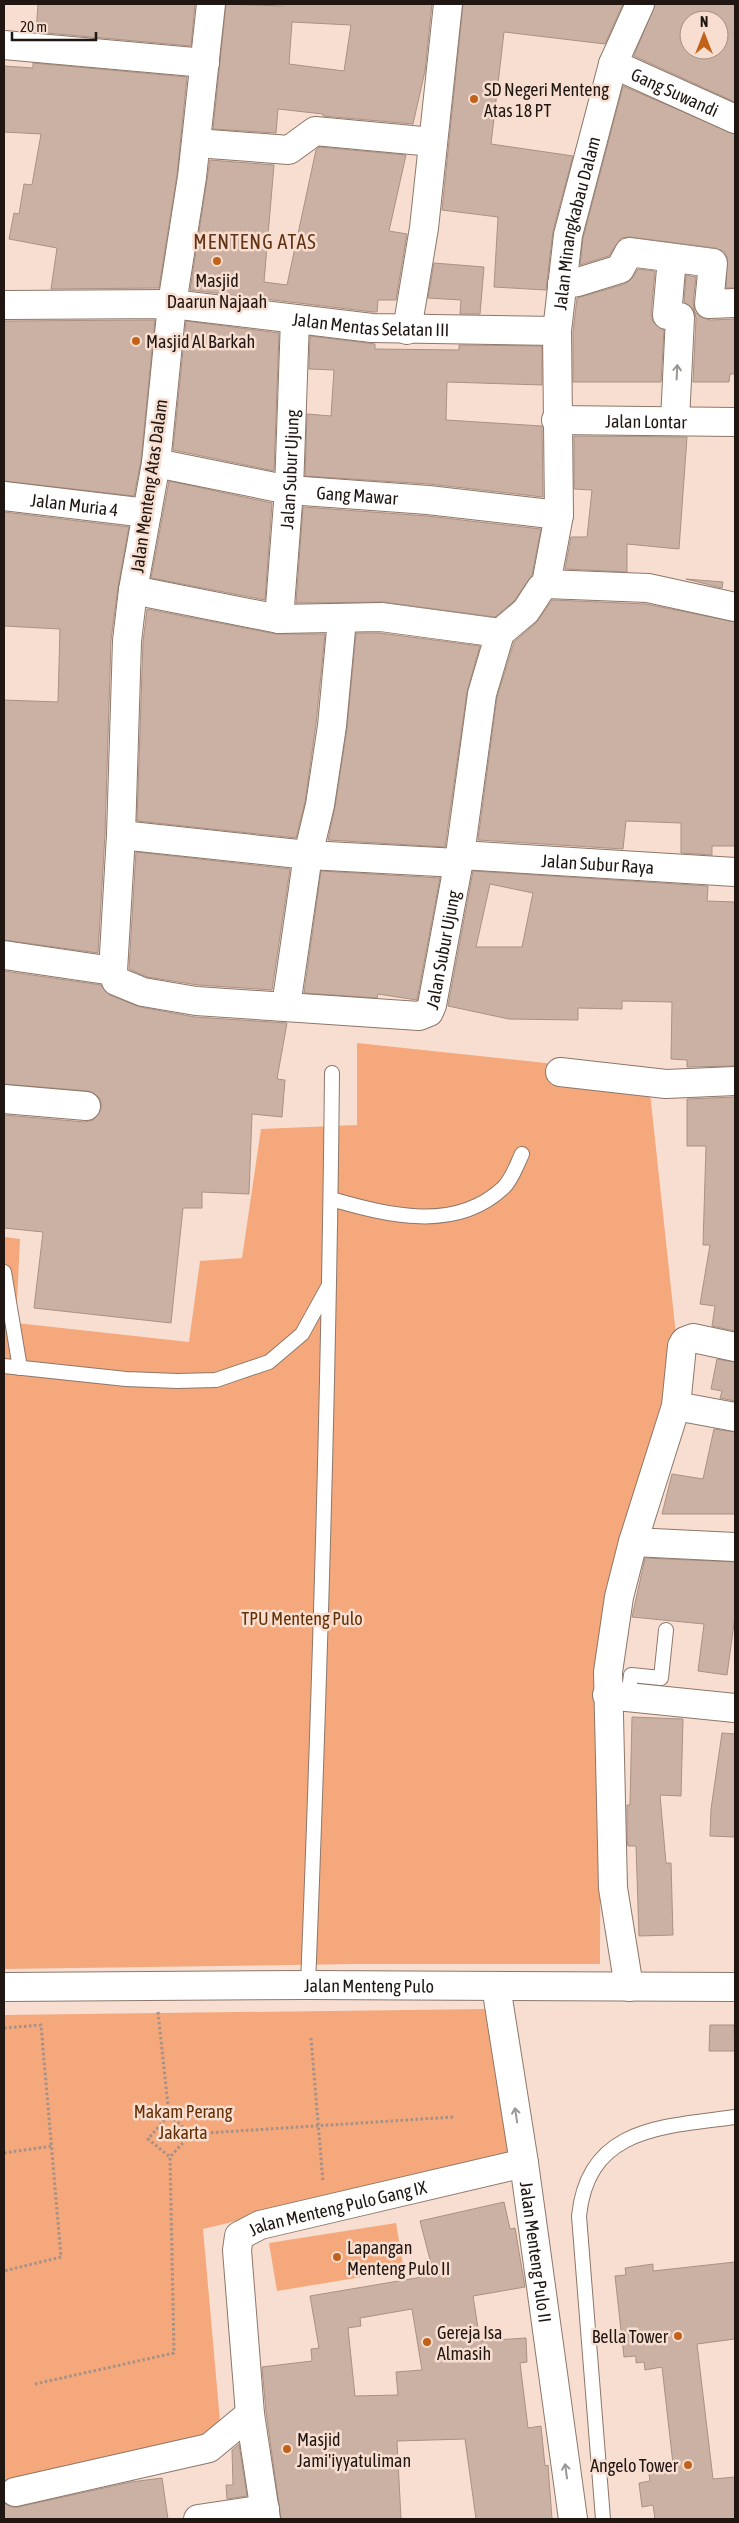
<svg xmlns="http://www.w3.org/2000/svg" width="739" height="2523" font-family="'Asap Condensed',sans-serif">
  <style>
    .green { fill: #f4a87b }
    .building { fill: #cab1a3; stroke: #a99183; fill-rule: evenodd }
    .lines { fill: none; stroke-linecap: round; stroke-linejoin: round }
    .service-casing { stroke: #8d776a; stroke-width: 16 }
    .minor-casing { stroke: #8d776a; stroke-width: 30 }
    .tertiary-casing { stroke: #8d776a; stroke-width: 30 }
    .path { stroke: #a59187; stroke-width: 3; stroke-dasharray: 2.5 2.5; stroke-linecap: butt }
    .service { stroke: #fff; stroke-width: 14 }
    .minor { stroke: #fff; stroke-width: 28 }
    .tertiary { stroke: #fff; stroke-width: 28 }
    .oneway { stroke: #9b9794 }
    .poi-dot { fill: #c1621b; stroke: #f8ded0; stroke-width: 2 }
    .labels { text-anchor: middle; dominant-baseline: central; stroke-width: 5; stroke-linejoin: round; paint-order: stroke }
    .poi-label { font-size: 18px; fill: #201712; stroke: #f8ded0; text-anchor: start }
    .street-label { font-size: 18px; fill: #201712; stroke: #f8ded0 }
    .park-label { font-size: 18px; fill: #652f04; stroke: #f8ded0 }
    .quarter-label { font-size: 20px; letter-spacing: 1px; fill: #623314; stroke: #f8ded0 }
  </style>
  <rect width="100%" height="100%" fill="#f8ded0"/>
  <g class="green">
    <polygon points="357,1043 648,1074 682,1391 601,1629 600,1964 355,1964 4,1969 4,1237 20,1239 16,1323 189,1342 200,1261 242,1258 261,1129 357,1125"/>
    <polygon points="486,2009 509,2156 203,2229 220,2421 200,2436 4,2490 4,2015"/>
    <polygon points="396,2223 404,2270 277,2291 269,2243"/>
  </g>
  <g class="building">
    <polygon points="38,4 195,4 191,46 36,32"/>
    <path d="M226 4 283 6V4H432L425 71 413 124 323 116V114L278 109 276 133 213 129ZM292 22 351 25 344 71 289 64Z"/>
    <polygon points="463,4 623,4 605,44 504,32 491,144 573,156 553,231 546,290 494,287 498,217 442,210"/>
    <path d="M655 4H735V102L634 56ZM689 20H719V50H689Z"/>
    <polygon points="33,63 187,77 177,175 159,288 51,289 57,248 9,239 14,213 19,214 24,184 32,185 41,134 4,132 4,66 33,68"/>
    <polygon points="623,86 735,134 735,288 726,288 727,257 723,251 715,248 630,237 621,238 609,256 580,265 583,238"/>
    <polygon points="319,147 406,155 389,231 407,234 396,300 378,300 377,312 373,312 190,290 210,160 274,165 264,282 287,285 316,150"/>
    <polygon points="434,263 484,267 480,314 460,314 461,300 428,298"/>
    <polygon points="638,269 655,271 651,314 653,322 664,330 661,382 573,382 573,332 577,298 625,284 633,277"/>
    <polygon points="686,275 696,277 693,303 695,312 701,317 710,320 735,319 735,374 730,374 729,382 693,382 696,318 694,310 684,302"/>
    <polygon points="155,320 141,461 134,496 4,481 4,321"/>
    <polygon points="186,321 279,333 274,471 173,450"/>
    <polygon points="310,336 375,344 375,349 459,350 459,345 542,346 542,385 447,382 446,420 542,426 543,497 429,484 305,476 307,414 331,416 334,370 309,369"/>
    <polygon points="574,436 687,437 679,549 627,544 627,572 565,569 571,537 587,537 592,490 574,489"/>
    <polygon points="169,481 272,503 265,600 151,578"/>
    <polygon points="303,507 427,516 541,529 532,575 514,601 495,617 383,602 296,603"/>
    <polygon points="4,512 129,527 118,587 111,640 105,834 98,953 4,940 4,700 58,702 60,629 4,626"/>
    <polygon points="686,579 723,582 722,588"/>
    <polygon points="552,600 646,604 735,622 735,846 712,846 712,855 681,853 681,823 626,821 623,849 478,840 497,697 514,642 536,623"/>
    <polygon points="147,609 276,634 325,634 316,724 305,802 296,838 137,821 143,642"/>
    <polygon points="356,633 380,633 480,646 467,692 445,847 328,840 335,807 347,728"/>
    <polygon points="136,852 290,869 272,990 198,985 147,977 129,969"/>
    <polygon points="321,871 440,878 417,1000 378,994 377,998 304,993"/>
    <path d="M473 871 708 886 707 901 735 902V1066L687 1067V1060L671 1059 672 1002 622 1001V1009L578 1008V1020L509 1019 448 1006ZM490 884 533 893 522 947H476Z"/>
    <polygon points="4,971 101,985 110,995 140,1007 195,1017 287,1023 277,1079 285,1080 282,1117 252,1114 249,1194 202,1192 202,1208 183,1208 171,1323 34,1308 43,1232 4,1228 4,1115 85,1122 93,1120 98,1115 102,1107 100,1099 95,1094 88,1091 4,1084"/>
    <polygon points="735,1097 735,1331 712,1326 715,1306 700,1304 710,1245 703,1245 706,1146 687,1146 687,1099"/>
    <polygon points="717,1359 735,1362 735,1401 720,1398 722,1391 711,1389"/>
    <polygon points="714,1429 735,1432 735,1514 662,1514 672,1474 703,1479"/>
    <polygon points="645,1558 735,1562 735,1616 727,1675 698,1671 704,1624 632,1617"/>
    <polygon points="632,1717 683,1719 681,1796 660,1795 666,1863 671,1863 673,1935 639,1936 636,1846 628,1846 627,1839 627,1805 630,1805"/>
    <polygon points="722,1733 735,1734 735,1837 710,1836 711,1809"/>
    <polygon points="710,2025 734,2025 735,2051 709,2051"/>
    <path d="M504 2202 510 2229 515 2228 525 2287 473 2296 480 2341 526 2338 527 2362 520 2363 528 2428 541 2426 545 2466 548 2465 552 2519H476L465 2439 397 2441 401 2519H281L266 2412 262 2367 312 2361 311 2349 319 2348 310 2296 434 2275 420 2221ZM412 2309 422 2370 396 2372 398 2395 355 2396 348 2328 361 2326 360 2318Z"/>
    <polygon points="735,2262 735,2339 697,2344 713,2479 735,2477 735,2519 655,2519 653,2505 642,2507 639,2483 650,2481 649,2474 657,2473 656,2466 673,2464 662,2367 645,2370 644,2362 636,2363 636,2356 624,2357 615,2276 626,2275 625,2268 653,2264 653,2271"/>
    <polygon points="239,2444 247,2496 227,2499 226,2485 233,2485 232,2450"/>
    <polygon points="162,2478 168,2519 4,2519 4,2503 11,2507 18,2507 131,2482"/>
  </g>
  <g class="lines">
    <defs>
      <g id="service">
        <path d="M331 1199C387 1215 455 1233 503 1188 512 1180 517 1164 522 1154"/>
        <polyline points="4,1272 20,1368"/>
        <polyline points="4,1366 126,1379 177,1381 216,1380 269,1362 302,1334 328,1287"/>
        <polyline points="628,1697 631,1675 661,1678 666,1630"/>
        <path d="M308 1985C320 1681 329 1377 332 1073"/>
        <path d="M603 2519 579 2216C588 2126 664 2127 735 2117"/>
      </g>
      <g id="minor">
        <path id="s1" d="M211 4 192 177 172 304 156 463 133 590 127 641 121 835 113 971 116 981 143 992 196 1001 419 1016 429 1012 432 1005 460 855 482 694 500 633 526 611 541 588 546 584 559 515 557 331 568 235 613 64 640 4"/>
        <polyline points="4,45 205,63"/>
        <path id="s2" d="M613 64 735 119"/>
        <polyline points="196,143 289,150 315,131 433,142"/>
        <polyline points="672,258 667,315 680,317 675,421"/>
        <polyline points="562,284 578,282 620,269 629,252 713,263 709,304 735,303"/>
        <path id="s3" d="M4 305 172 304 372 328 557 331"/>
        <polyline points="407,330 424,228 448,4"/>
        <path id="s4" d="M556 420 735 422"/>
        <path id="s5" d="M156 463 289 490 428 500 559 515"/>
        <path id="s6" d="M4 496 147 513"/>
        <polyline points="546,584 648,588 735,607"/>
        <polyline points="133,590 279,619 381,617 500,633"/>
        <path id="s7" d="M279 619 289 490 295 319"/>
        <polyline points="121,835 308,855 458,863"/>
        <path id="s8" d="M460 855 735 872"/>
        <polyline points="4,955 113,971"/>
        <polyline points="286,1006 308,855 320,805 332,726 342,619"/>
        <polyline points="560,1072 666,1084 735,1081"/>
        <polyline points="4,1099 86,1106"/>
        <polyline points="676,1406 735,1417"/>
        <polyline points="633,1542 735,1547"/>
        <polyline points="607,1695 735,1708"/>
        <path id="s9" d="M496 1986 524 2163 573 2519"/>
        <polyline points="629,1987 613,1888 608,1672 619,1597 633,1542 676,1406 682,1346 685,1341 693,1338 735,1347"/>
        <polyline points="15,2492 209,2448 250,2414"/>
        <polyline points="198,2519 265,2509"/>
        <path id="s10" d="M266 2519 250 2414 237 2250 239 2236 260 2225 524 2163"/>
      </g>
      <g id="tertiary">
        <path id="s11" d="M4 1987 308 1985 735 1987"/>
      </g>
    </defs>
    <use href="#service" class="service-casing"/>
    <use href="#minor" class="minor-casing"/>
    <use href="#tertiary" class="tertiary-casing"/>
    <g class="path">
      <polyline points="158,2012 169,2115"/>
      <polyline points="4,2028 41,2025 61,2257 4,2271"/>
      <polyline points="311,2038 323,2182"/>
      <polyline points="191,2134 453,2117"/>
      <polyline points="4,2153 52,2146"/>
      <polyline points="35,2384 174,2353 170,2157 191,2134 169,2115 148,2139 170,2157"/>
    </g>
    <use href="#service" class="service"/>
    <use href="#minor" class="minor"/>
    <use href="#tertiary" class="tertiary"/>
  </g>
  <defs><path id="oneway-shaft" d="M-6 0H5M1.5-3L5.5 0L1.5 3" fill="none" stroke-width="1.6" stroke-linecap="round" stroke-linejoin="round" transform="scale(1.25)"/></defs>
  <g class="oneway">
    <use href="#oneway-shaft" transform="translate(677 372) rotate(-87)"/>
    <use href="#oneway-shaft" transform="translate(516 2115) rotate(-99)"/>
    <use href="#oneway-shaft" transform="translate(566 2471) rotate(-98)"/>
  </g>
  <g class="poi-dot">
    <circle cx="474" cy="99" r="5"/>
    <circle cx="217" cy="261" r="5"/>
    <circle cx="136" cy="341" r="5"/>
    <circle cx="337" cy="2257" r="5"/>
    <circle cx="678" cy="2336" r="5"/>
    <circle cx="427" cy="2342" r="5"/>
    <circle cx="287" cy="2449" r="5"/>
    <circle cx="688" cy="2465" r="5"/>
  </g>
  <g class="labels">
    <g class="poi-label">
      <text x="484" y="89">SD Negeri Menteng<tspan x="484" dy="21">Atas 18 PT</tspan></text>
      <text x="217" y="280" text-anchor="middle">Masjid<tspan x="217" dy="21">Daarun Najaah</tspan></text>
      <text x="146" y="341">Masjid Al Barkah</text>
      <text x="347" y="2247">Lapangan<tspan x="347" dy="21">Menteng Pulo II</tspan></text>
      <text x="437" y="2332">Gereja Isa<tspan x="437" dy="21">Almasih</tspan></text>
      <text x="668" y="2336" text-anchor="end">Bella Tower</text>
      <text x="297" y="2439">Masjid<tspan x="297" dy="21">Jami'iyyatuliman</tspan></text>
      <text x="678" y="2465" text-anchor="end">Angelo Tower</text>
    </g>
    <g class="street-label">
      <text stroke="none"><textPath href="#s2" startOffset="68">Gang Suwandi</textPath></text>
      <text stroke="none"><textPath href="#s1" startOffset="2119">Jalan Minangkabau Dalam</textPath></text>
      <text stroke="none"><textPath href="#s3" startOffset="368">Jalan Mentas Selatan III</textPath></text>
      <text stroke="none"><textPath href="#s4" startOffset="90">Jalan Lontar</textPath></text>
      <text stroke="none"><textPath href="#s7" startOffset="150">Jalan Subur Ujung</textPath></text>
      <text transform="translate(149 486) rotate(-82)">Jalan Menteng Atas Dalam</text>
      <text stroke="none"><textPath href="#s5" startOffset="204">Gang Mawar</textPath></text>
      <text stroke="none"><textPath href="#s6" startOffset="71">Jalan Muria 4</textPath></text>
      <text stroke="none"><textPath href="#s8" startOffset="138">Jalan Subur Raya</textPath></text>
      <text stroke="none"><textPath href="#s1" startOffset="1365">Jalan Subur Ujung</textPath></text>
      <text stroke="none"><textPath href="#s11" startOffset="365">Jalan Menteng Pulo</textPath></text>
      <text stroke="none"><textPath href="#s10" startOffset="388">Jalan Menteng Pulo Gang IX</textPath></text>
      <text stroke="none"><textPath href="#s9" startOffset="269">Jalan Menteng Pulo II</textPath></text>
    </g>
    <g class="park-label">
      <text x="302" y="1618">TPU Menteng Pulo</text>
      <text x="183" y="2111">Makam Perang<tspan x="183" dy="21">Jakarta</tspan></text>
    </g>
    <g class="quarter-label">
      <text x="255" y="241">MENTENG ATAS</text>
    </g>
  </g>
  <rect width="739" height="2523" fill="none" stroke="#201712" stroke-width="10"/>
  <g transform="translate(704 35)"><circle r="24" fill="#f8ded0" stroke="#a28e84"/>
  <path d="M0-4L9 19L0 12L-9 19Z" fill="#c1621b"/>
  <text y="-8" font-size="14" font-weight="bold" text-anchor="middle" fill="#201712">N</text>
  </g>
  <path d="M12 32v8h84v-8" fill="none" stroke="#201712" stroke-width="2.5"/>
  <text x="20" y="32" font-size="15" fill="#201712" stroke="#f8ded0" stroke-width="4" paint-order="stroke">20 m</text>
</svg>
